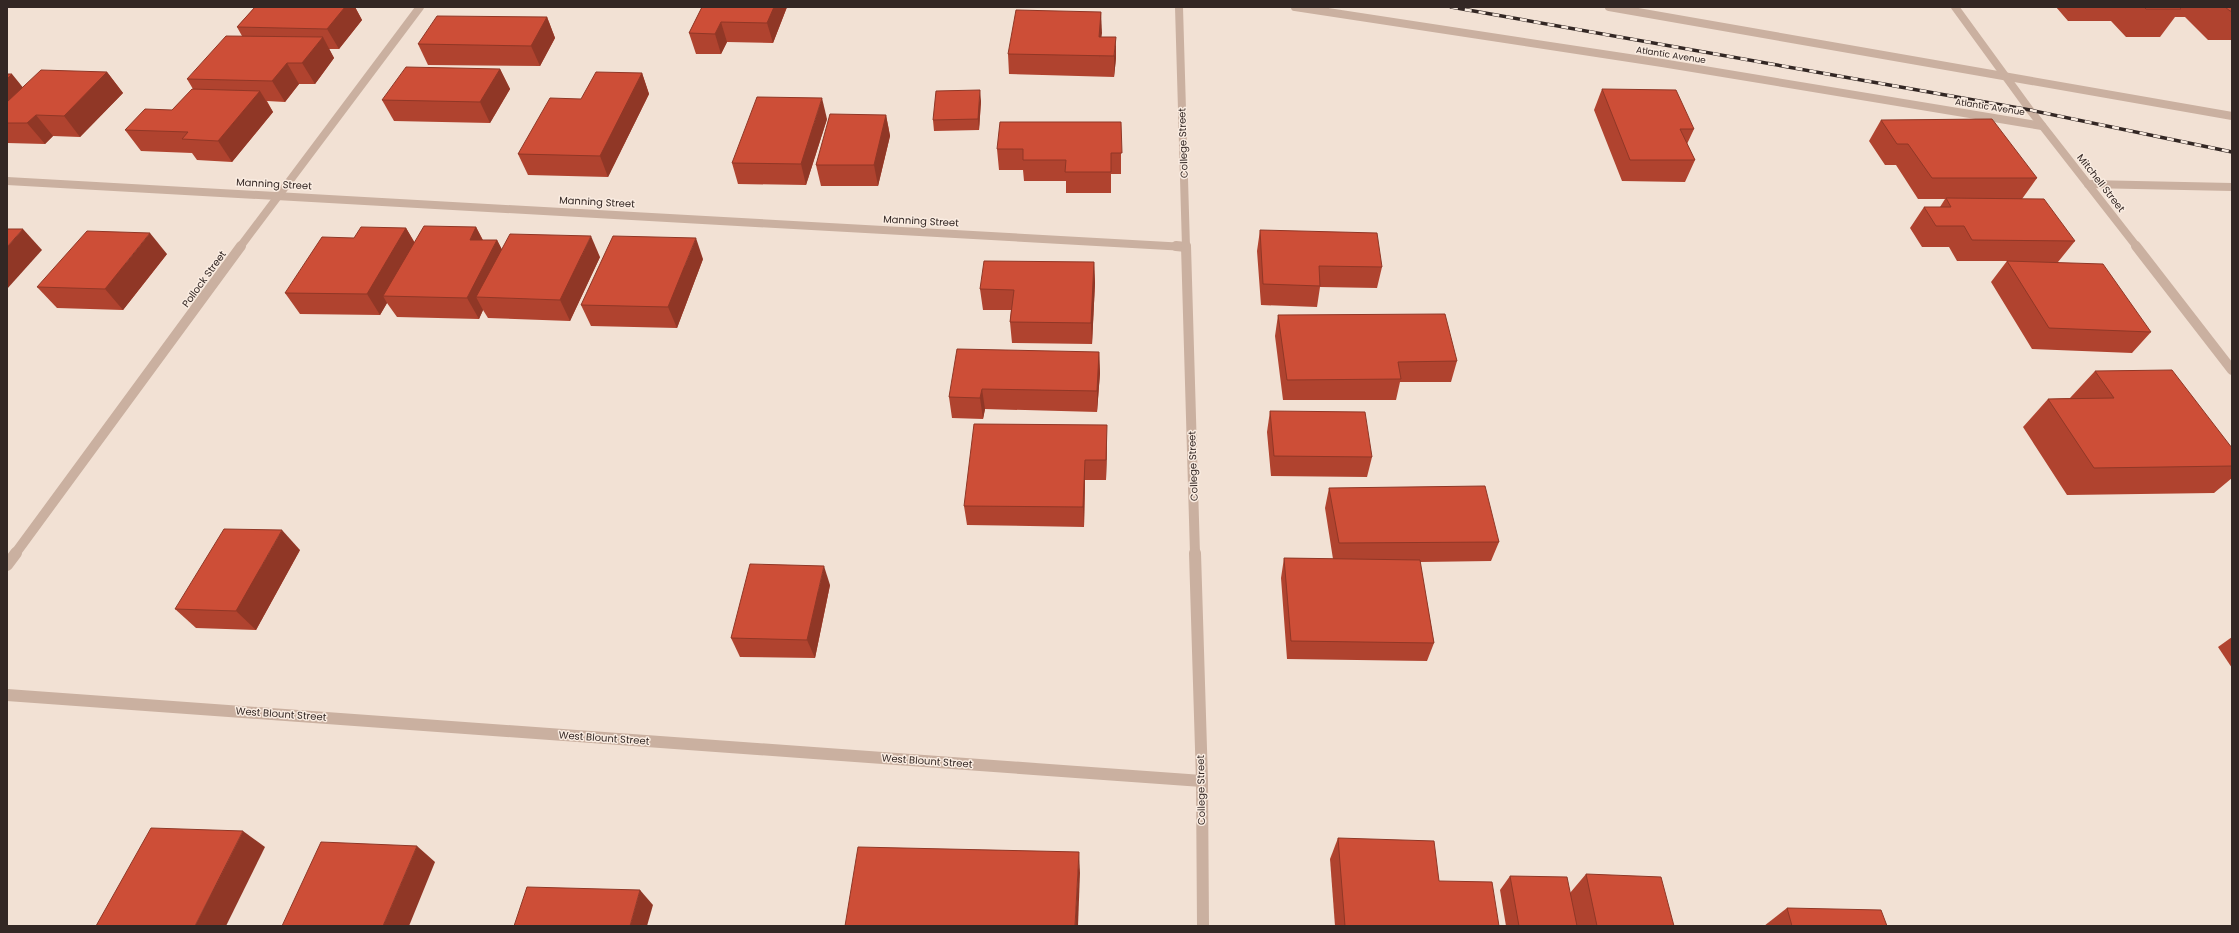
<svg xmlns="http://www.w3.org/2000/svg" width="2239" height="933" font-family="Poppins,sans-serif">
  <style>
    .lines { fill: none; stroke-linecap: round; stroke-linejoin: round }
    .street-far2 { stroke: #cab0a0; stroke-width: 8 }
    .street-far1 { stroke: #cab0a0; stroke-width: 10 }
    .street { stroke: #cab0a0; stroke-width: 12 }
    .rail-casing { stroke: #332724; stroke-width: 3.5 }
    .rail { stroke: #faece1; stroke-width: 2.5; stroke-dasharray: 7; stroke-linecap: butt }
    .wall { fill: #b0432f }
    .shaded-wall { fill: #903726 }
    .building { fill: #cd4e37; stroke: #903726 }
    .labels { text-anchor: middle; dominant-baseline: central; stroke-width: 3; stroke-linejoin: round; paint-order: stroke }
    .far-street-label { font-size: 9px; fill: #332724; stroke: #faece1 }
    .street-label { font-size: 10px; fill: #332724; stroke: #faece1 }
  </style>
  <rect width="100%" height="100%" fill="#f2e1d4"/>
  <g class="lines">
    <g class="street-far2">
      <polyline points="1179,7 1186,247"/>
      <polyline points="1295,7 1662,63 2042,126"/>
      <polyline points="1609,7 2232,116"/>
      <polyline points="1955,7 2030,110 2137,247"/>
      <polyline points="7,181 1186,247"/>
      <polyline points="2088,184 2232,187"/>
      <polyline points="240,247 420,7"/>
    </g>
    <g class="street-far1">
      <polyline points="1176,246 1186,247"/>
      <polyline points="1186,246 1195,554"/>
      <polyline points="2136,246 2232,370"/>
      <polyline points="15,554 241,246"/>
    </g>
    <g class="street">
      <polyline points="1195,553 1202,781 1203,926"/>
      <polyline points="7,565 16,553"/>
      <polyline points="7,695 1202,781"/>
    </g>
    <defs>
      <polyline id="rail" points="1451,7 2030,110 2232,152"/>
    </defs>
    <use href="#rail" class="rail-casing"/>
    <use href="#rail" class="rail"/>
  </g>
  <g class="wall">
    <polygon points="255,7 355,7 362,20 339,49 329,49 334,58 315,84 299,84 285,102 267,101 273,112 232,162 197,160 192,153 141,151 125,130 172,110 193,89 187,79 242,36 237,27"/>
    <polygon points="702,7 787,7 773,43 727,42 721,54 696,54 689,33"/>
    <polygon points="2056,7 2232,7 2232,40 2208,40 2185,17 2175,17 2160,37 2126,37 2111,21 2068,21"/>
    <polygon points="1101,12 1101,37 1116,58 1114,77 1009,74 1008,54"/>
    <polygon points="547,17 555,38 540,66 428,65 418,44"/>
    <polygon points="500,69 510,89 490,123 394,121 382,100"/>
    <polygon points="107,72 123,93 80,137 53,136 45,144 7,143 7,74 23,88"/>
    <polygon points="642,73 649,94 608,177 528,175 518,154"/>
    <polygon points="1602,89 1694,129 1687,144 1695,160 1685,182 1622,181 1594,110"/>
    <polygon points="981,101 979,130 934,131 933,120"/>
    <polygon points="886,115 890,136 878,186 821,186 816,165"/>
    <polygon points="827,119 806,185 738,184 732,163"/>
    <polygon points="1881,120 2037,178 2022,199 1993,199 2075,241 2058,262 2151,332 2132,353 2032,349 1991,282 2007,261 1957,261 1949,247 1922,247 1910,228 1924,207 1940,207 1945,199 1918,199 1896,165 1885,165 1869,141"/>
    <polygon points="1121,122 1121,174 1111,174 1111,193 1066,193 1066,181 1024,181 1023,170 999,170 997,149"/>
    <polygon points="476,227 483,240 497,240 502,250 600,257 570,321 488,318 483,310 479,319 397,317 387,303 380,315 300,314 285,293 354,238 406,228 415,243"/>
    <polygon points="1260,230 1382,267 1377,288 1320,287 1317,307 1261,305 1257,251"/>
    <polygon points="167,254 123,310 57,308 37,287"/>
    <polygon points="703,259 677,328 591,326 581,305"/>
    <polygon points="1094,262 1095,283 1092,344 1012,343 1010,322 1011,310 983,310 980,289"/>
    <polygon points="1278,315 1457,361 1451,382 1400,382 1396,400 1283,400 1275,336"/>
    <polygon points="1099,352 1100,373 1097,412 985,409 983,419 952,418 949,397"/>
    <polygon points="2095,371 2232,448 2232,478 2214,493 2067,495 2023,427 2048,399 2070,398"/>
    <polygon points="1270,411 1372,457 1367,477 1271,476 1267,432"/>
    <polygon points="1107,446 1106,480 1085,480 1084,527 967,525 964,506"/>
    <polygon points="1329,488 1499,542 1491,561 1420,562 1434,643 1427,661 1287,659 1281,578 1284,558 1333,559 1325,508"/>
    <polygon points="300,550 256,630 196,628 175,609"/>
    <polygon points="830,585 815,658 740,657 731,638"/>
    <polygon points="2232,637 2232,668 2218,647"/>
    <polygon points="1338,838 1439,881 1499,926 1335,926 1330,859"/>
    <polygon points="1586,874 1674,926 1506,926 1500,890 1510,876 1570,893"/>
    <polygon points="1787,908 1887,926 1764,926"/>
  </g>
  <g class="shaded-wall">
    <polygon points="345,7 355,7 362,20 339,49 327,29"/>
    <polygon points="774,7 787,7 773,43 767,23"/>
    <polygon points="1101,12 1102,33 1099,58 1099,37"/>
    <polygon points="547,17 555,38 540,66 531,46"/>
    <polygon points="721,22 727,42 721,54 715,34"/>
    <polygon points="323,37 334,58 315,84 302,63"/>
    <polygon points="1116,37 1116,58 1114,77 1114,56"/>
    <polygon points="287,63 299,84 285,102 272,81"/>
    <polygon points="500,69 510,89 490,123 480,102"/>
    <polygon points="107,72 123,93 80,137 64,116"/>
    <polygon points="642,73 649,94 608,177 600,156"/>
    <polygon points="12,74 29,95 7,117 7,79"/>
    <polygon points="980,90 981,101 979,130 978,119"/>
    <polygon points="260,91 273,112 232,162 218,141"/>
    <polygon points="822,98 827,119 806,185 801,164"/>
    <polygon points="36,115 53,136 45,144 27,123"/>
    <polygon points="886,115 890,136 878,186 874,165"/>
    <polygon points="476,227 487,249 470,240"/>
    <polygon points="406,228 418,249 383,296 387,303 380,315 367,294"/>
    <polygon points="23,229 42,250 7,289 7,247"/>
    <polygon points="150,233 167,254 123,310 105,289"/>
    <polygon points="591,236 600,257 570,321 560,300"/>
    <polygon points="696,238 703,259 677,328 668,307"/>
    <polygon points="497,240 508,261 476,297 483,310 479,319 467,298"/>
    <polygon points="1094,262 1095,283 1092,344 1091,323"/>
    <polygon points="1099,352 1100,373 1097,412 1097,391"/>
    <polygon points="982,389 985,409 983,419 980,398"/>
    <polygon points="1107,425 1107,446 1106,480 1106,460"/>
    <polygon points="1085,460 1085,480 1084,527 1083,507"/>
    <polygon points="282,530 300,550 256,630 236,611"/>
    <polygon points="824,566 830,585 815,658 807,640"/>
    <polygon points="243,831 265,847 226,926 195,926"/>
    <polygon points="417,846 435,862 409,926 383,926"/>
    <polygon points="1079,852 1080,873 1078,926 1075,926"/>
    <polygon points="640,890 653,905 647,926 630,926"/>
  </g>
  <g class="building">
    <polygon points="255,7 345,7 327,29 237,27"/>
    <polygon points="702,7 774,7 767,23 721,22 715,34 689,33"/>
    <polygon points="2144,7 2179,7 2181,9 2146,9"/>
    <polygon points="2225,7 2232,7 2232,11 2230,11"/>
    <polygon points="1016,10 1101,12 1099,37 1116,37 1114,56 1008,54"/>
    <polygon points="437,16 547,17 531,46 418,44"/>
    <polygon points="226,36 323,37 302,63 287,63 272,81 187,79"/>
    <polygon points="406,67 500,69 480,102 382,100"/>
    <polygon points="41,70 107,72 64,116 36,115 27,123 7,123 7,102"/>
    <polygon points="596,72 642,73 600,156 518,154 550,98 581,99"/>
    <polygon points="7,74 12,74 7,79"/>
    <polygon points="192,89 260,91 218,141 182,139 188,132 125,130 145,109 172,110"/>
    <polygon points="1602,89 1676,90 1694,129 1680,129 1695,160 1630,160"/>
    <polygon points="980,90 978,119 933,120 936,91"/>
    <polygon points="757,97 822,98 801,164 732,163"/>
    <polygon points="830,114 886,115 874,165 816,165"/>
    <polygon points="1992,119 2037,178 1932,178 1908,144 1897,144 1881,120"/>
    <polygon points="1000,122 1121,122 1122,153 1111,153 1111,172 1065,172 1066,160 1023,160 1023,149 997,149"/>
    <polygon points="1946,198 2044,199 2075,241 1972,240 1964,226 1936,226 1924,207 1951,207"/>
    <polygon points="424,226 476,227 470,240 497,240 467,298 383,296"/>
    <polygon points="361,227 406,228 367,294 285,293 322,237 354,238"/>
    <polygon points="7,229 23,229 7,247"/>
    <polygon points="1260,230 1377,233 1382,267 1319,266 1320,286 1263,284"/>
    <polygon points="87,231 150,233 105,289 37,287"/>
    <polygon points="510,234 591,236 560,300 476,297"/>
    <polygon points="613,236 696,238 668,307 581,305"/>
    <polygon points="984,261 1094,262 1091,323 1010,322 1014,290 980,289"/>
    <polygon points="2007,261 2103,264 2151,332 2049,328"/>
    <polygon points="1445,314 1457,361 1398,362 1401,379 1287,380 1278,315"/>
    <polygon points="957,349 1099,352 1097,391 982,389 980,398 949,397"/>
    <polygon points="2172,370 2232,448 2232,466 2094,468 2048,399 2114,398 2095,371"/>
    <polygon points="1270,411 1365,412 1372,457 1274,456"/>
    <polygon points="974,424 1107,425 1106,460 1085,460 1083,507 964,506"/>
    <polygon points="1485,486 1499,542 1339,543 1329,488"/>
    <polygon points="224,529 282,530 236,611 175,609"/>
    <polygon points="1284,558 1420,560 1434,643 1291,641"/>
    <polygon points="750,564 824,566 807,640 731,638"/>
    <polygon points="151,828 243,831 195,926 96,926"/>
    <polygon points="1338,838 1434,841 1439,881 1492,882 1499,926 1345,926"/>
    <polygon points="321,842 417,846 383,926 282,926"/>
    <polygon points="858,847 1079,852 1075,926 845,926"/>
    <polygon points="1586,874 1661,877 1674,926 1597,926"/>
    <polygon points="1510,876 1567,877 1577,926 1519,926"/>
    <polygon points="527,887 640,890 630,926 514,926"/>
    <polygon points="1787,908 1881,910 1887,926 1792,926"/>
  </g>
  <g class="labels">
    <g class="far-street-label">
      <text transform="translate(1671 55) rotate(9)">Atlantic Avenue</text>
      <text transform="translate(1990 107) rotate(9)">Atlantic Avenue</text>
    </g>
    <g class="street-label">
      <text transform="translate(1183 143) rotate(-92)">College Street</text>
      <text transform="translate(2101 183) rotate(52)">Mitchell Street</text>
      <text transform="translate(274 184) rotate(3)">Manning Street</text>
      <text transform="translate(597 202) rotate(3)">Manning Street</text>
      <text transform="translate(921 221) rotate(3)">Manning Street</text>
      <text transform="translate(204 279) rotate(-54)">Pollock Street</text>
      <text transform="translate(1193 466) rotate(-92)">College Street</text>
      <text transform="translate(281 714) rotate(4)">West Blount Street</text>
      <text transform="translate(604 738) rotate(4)">West Blount Street</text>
      <text transform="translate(927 761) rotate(4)">West Blount Street</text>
      <text transform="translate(1201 790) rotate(-91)">College Street</text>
    </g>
  </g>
  <rect width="2239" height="933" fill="none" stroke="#332724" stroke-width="16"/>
</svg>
